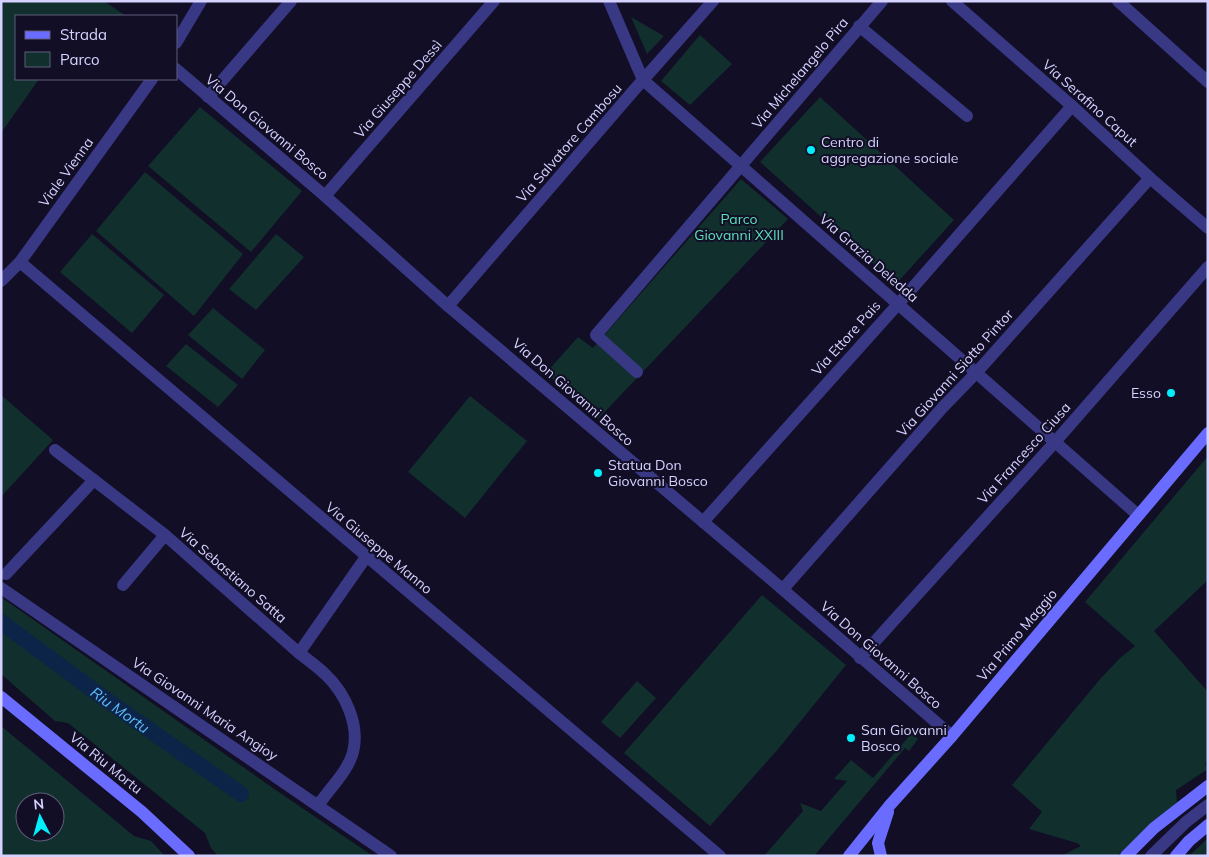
<svg xmlns="http://www.w3.org/2000/svg" width="1209" height="857" font-family="Mulish,sans-serif">
  <style>
    .green { fill: #112f2d; fill-rule: evenodd }
    .lines { fill: none; stroke-linecap: round; stroke-linejoin: round }
    .canal { stroke: #0b2448; stroke-width: 16 }
    .minor { stroke: #383885; stroke-width: 12 }
    .tertiary { stroke: #383885; stroke-width: 12 }
    .secondary { stroke: #696cff; stroke-width: 12 }
    .poi-dot { fill: #00effd; stroke: #110e25; stroke-width: 2 }
    .labels { text-anchor: middle; dominant-baseline: central; stroke-width: 4; stroke-linejoin: round; paint-order: stroke }
    .street-label { font-size: 14px; fill: #d6d2ff; stroke: #110e25 }
    .poi-label { font-size: 14px; fill: #d6d2ff; stroke: #110e25; text-anchor: start }
    .park-label { font-size: 14px; fill: #5be2bb; stroke: #110e25 }
    .water-label { font-size: 15px; font-style: italic; fill: #60bcff; stroke: #110e25 }
  </style>
  <rect width="100%" height="100%" fill="#110e25"/>
  <g class="green">
    <polygon points="1,1 104,1 126,16 16,16 16,79 39,79 1,133"/>
    <polygon points="631,17 664,36 647,54"/>
    <polygon points="700,35 732,64 690,105 661,81"/>
    <polygon points="820,97 954,220 896,284 760,162"/>
    <polygon points="200,107 302,191 251,252 148,166"/>
    <polygon points="145,172 243,254 194,316 96,231"/>
    <polygon points="741,179 788,219 598,419 546,373 578,337 593,348"/>
    <polygon points="92,234 164,295 132,333 60,272"/>
    <polygon points="276,234 304,257 256,310 229,289"/>
    <polygon points="213,308 265,350 242,379 188,335"/>
    <polygon points="186,344 238,385 218,407 166,366"/>
    <polygon points="1,395 53,440 1,497"/>
    <polygon points="470,396 527,441 465,518 408,472"/>
    <polygon points="1208,456 1208,580 1154,631 1208,692 1208,761 1205,763 1208,769 1176,790 1177,803 1117,856 1061,856 1081,846 1077,843 1029,829 1042,812 1012,785 1101,678 1120,658 1135,646 1085,602"/>
    <polygon points="762,595 846,665 779,748 710,826 624,753"/>
    <polygon points="1,597 283,795 373,856 218,856 211,848 205,833 68,723 55,721 1,674"/>
    <polygon points="637,681 656,698 620,738 601,722"/>
    <path d="M1 726 134 836 151 841 165 856H1ZM25 802H55V832H25Z"/>
    <polygon points="911,734 918,739 909,751 905,748 814,856 764,856 803,811 800,803 821,811 847,781 834,779 851,760 873,778"/>
    <polygon points="1208,838 1208,856 1189,856"/>
  </g>
  <g class="lines">
    <path class="canal" id="s1" d="M1 622 108 701 241 794"/>
    <g class="minor">
      <polyline points="609,1 643,80 1138,515"/>
      <polyline points="952,1 1072,106 1150,178 1208,228"/>
      <polyline points="1118,1 1208,82"/>
      <polyline points="859,26 967,116"/>
      <polyline points="176,43 201,1"/>
      <polyline points="176,69 325,196 448,306 773,581 952,736"/>
      <polyline points="208,97 291,1"/>
      <polyline points="325,196 494,1"/>
      <polyline points="20,262 720,856"/>
      <polyline points="1,281 20,262 152,79"/>
      <polyline points="448,306 635,89 713,1"/>
      <polyline points="637,372 596,335 882,1"/>
      <polyline points="55,450 165,535 299,653 366,557"/>
      <polyline points="703,522 908,293 1072,106"/>
      <polyline points="6,574 94,480"/>
      <polyline points="123,585 165,535"/>
      <polyline points="1,588 391,856"/>
      <polyline points="783,589 943,407 977,372 1150,178"/>
      <path d="M299 653C308 660 318 667 326 675 345 693 360 725 353 752 349 769 332 786 322 800L317 804"/>
      <polyline points="860,658 1055,442 1208,267"/>
    </g>
    <polyline class="tertiary" points="1151,856 1186,822 1208,805"/>
    <g class="secondary">
      <polyline points="1,697 142,812 189,856"/>
      <polyline points="849,856 890,805 952,736 1208,433"/>
      <polyline points="881,856 878,843 888,812"/>
      <polyline points="1126,856 1154,828 1208,786"/>
      <polyline points="1176,856 1189,841 1208,825"/>
    </g>
  </g>
  <g class="poi-dot">
    <circle cx="811" cy="150" r="5"/>
    <circle cx="1171" cy="393" r="5"/>
    <circle cx="598" cy="473" r="5"/>
    <circle cx="851" cy="738" r="5"/>
  </g>
  <g class="labels">
    <g class="street-label">
      <text transform="translate(800 73) rotate(-50)">Via Michelangelo Pira</text>
      <text transform="translate(398 89) rotate(-49)">Via Giuseppe Dessì</text>
      <text transform="translate(1090 103) rotate(42)">Via Serafino Caput</text>
      <text transform="translate(267 127) rotate(40)">Via Don Giovanni Bosco</text>
      <text transform="translate(569 143) rotate(-49)">Via Salvatore Cambosu</text>
      <text transform="translate(66 172) rotate(-54)">Viale Vienna</text>
      <text transform="translate(869 258) rotate(41)">Via Grazia Deledda</text>
      <text transform="translate(846 338) rotate(-48)">Via Ettore Pais</text>
      <text transform="translate(955 373) rotate(-48)">Via Giovanni Siotto Pintor</text>
      <text transform="translate(573 392) rotate(41)">Via Don Giovanni Bosco</text>
      <text transform="translate(1024 453) rotate(-48)">Via Francesco Ciusa</text>
      <text transform="translate(379 548) rotate(40)">Via Giuseppe Manno</text>
      <text transform="translate(233 575) rotate(41)">Via Sebastiano Satta</text>
      <text transform="translate(1017 635) rotate(-50)">Via Primo Maggio</text>
      <text transform="translate(881 655) rotate(41)">Via Don Giovanni Bosco</text>
      <text transform="translate(205 709) rotate(34)">Via Giovanni Maria Angioy</text>
      <text transform="translate(106 763) rotate(39)">Via Riu Mortu</text>
    </g>
    <g class="poi-label">
      <text x="821" y="142">Centro di<tspan x="821" dy="16">aggregazione sociale</tspan></text>
      <text x="1161" y="393" text-anchor="end">Esso</text>
      <text x="608" y="465">Statua Don<tspan x="608" dy="16">Giovanni Bosco</tspan></text>
      <text x="861" y="730">San Giovanni<tspan x="861" dy="16">Bosco</tspan></text>
    </g>
    <g class="park-label">
      <text x="739" y="219">Parco<tspan x="739" dy="16">Giovanni XXIII</tspan></text>
    </g>
    <g class="water-label">
      <text stroke="none"><textPath href="#s1" startOffset="148">Riu Mortu</textPath></text>
    </g>
  </g>
  <rect width="1209" height="857" fill="none" stroke="#d6d2ff" stroke-width="5"/>
  <rect x="15" y="15" width="162" height="65" fill="#110e25" stroke="#605c7c"/>
  <rect x="25" y="31" width="25" height="8" fill="#696cff" stroke="#605c7c"/>
  <text x="60" y="40" font-size="15" fill="#d6d2ff">Strada</text>
  <rect x="25" y="52" width="25" height="15" fill="#112f2d" stroke="#605c7c"/>
  <text x="60" y="65" font-size="15" fill="#d6d2ff">Parco</text>
  <g transform="translate(40 817) rotate(354)"><circle r="24" fill="#110e25" stroke="#605c7c"/>
  <path d="M0-4L9 19L0 12L-9 19Z" fill="#00effd"/>
  <text y="-8" font-size="14" font-weight="bold" text-anchor="middle" fill="#d6d2ff">N</text>
  </g>
</svg>
